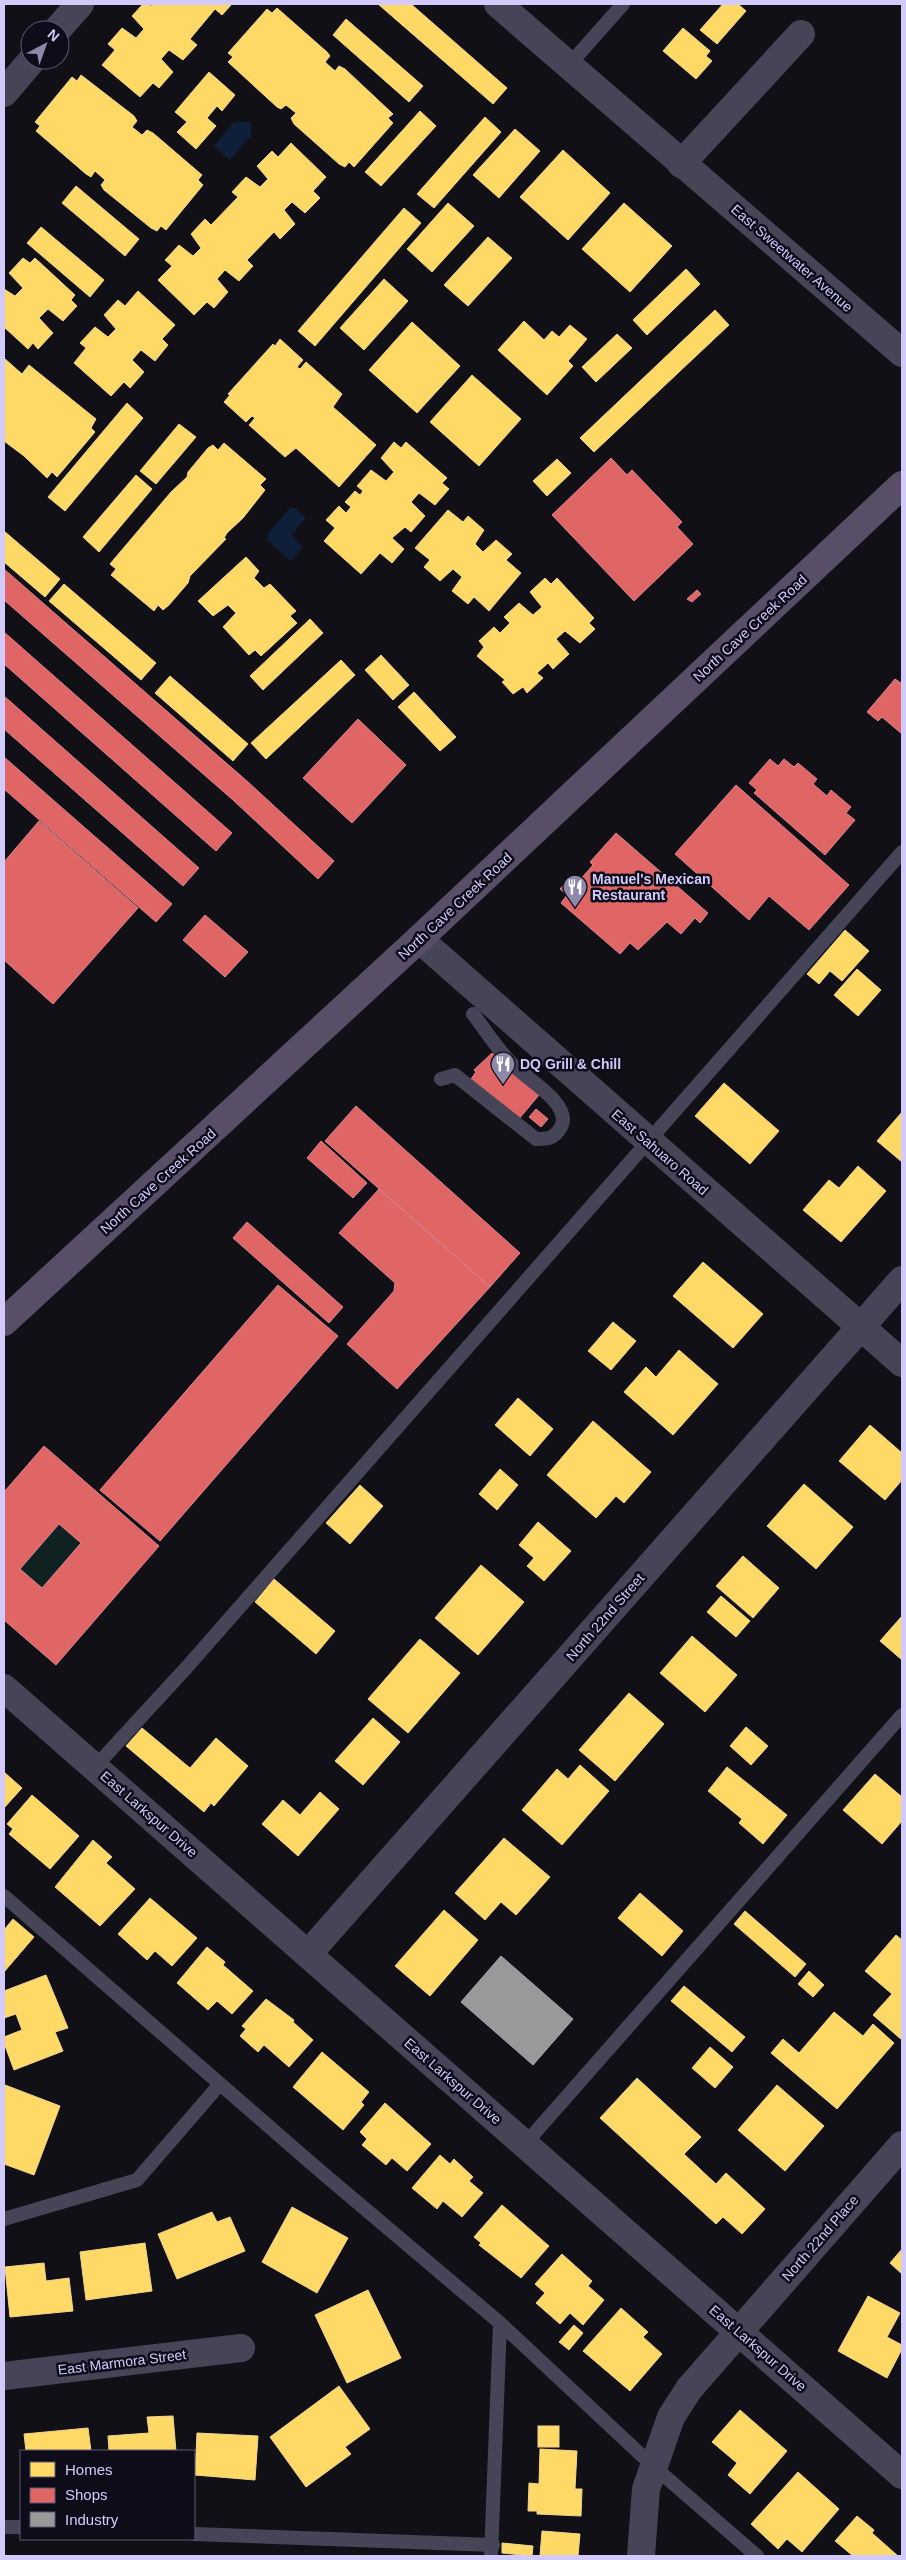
<svg xmlns="http://www.w3.org/2000/svg" width="906" height="2560" font-family="Arial,sans-serif">
  <style>
    .green { fill: #102122 }
    .water { fill: #0f1e39 }
    .homes { fill: #ffd966; stroke: #f1d492 }
    .shops { fill: #e06666; stroke: #dc8492; fill-rule: evenodd }
    .industry { fill: #999; stroke: #aaa8b6 }
    .lines { fill: none; stroke-linecap: round; stroke-linejoin: round }
    .service { stroke: #464557; stroke-width: 14 }
    .minor { stroke: #464557; stroke-width: 28 }
    .tertiary { stroke: #464557; stroke-width: 28 }
    .primary { stroke: #594e68; stroke-width: 28 }
    .labels { text-anchor: middle; dominant-baseline: central; stroke-width: 5; stroke-linejoin: round; paint-order: stroke }
    .street-label { font-size: 14px; fill: #d1cafa; stroke: #0f0c1a }
    .poi-label { font-size: 14px; font-weight: bold; fill: #d1cafa; stroke: #0f0c1a; text-anchor: start }
  </style>
  <rect width="100%" height="100%" fill="#111016"/>
  <polygon class="green" points="59,1524 81,1543 42,1588 20,1569"/>
  <g class="water">
    <polygon points="234,122 251,122 251,139 247,139 230,160 214,146"/>
    <polygon points="290,508 295,508 306,518 291,535 303,547 291,561 267,540 269,532"/>
  </g>
  <g class="homes">
    <polygon points="143,4 152,6 154,4 232,4 222,15 215,9 190,39 197,45 183,60 169,50 161,59 173,72 159,88 153,83 140,97 102,65 115,50 108,44 122,28 136,38 144,29 132,16"/>
    <polygon points="378,4 411,4 507,88 493,104"/>
    <polygon points="723,4 738,4 746,11 717,44 700,30"/>
    <polygon points="277,8 327,52 330,56 325,62 335,71 339,66 345,69 393,114 388,118 393,123 354,167 349,162 345,167 339,164 294,124 291,118 296,113 286,105 281,109 277,107 228,62 233,57 228,53 267,9 272,13"/>
    <polygon points="346,19 423,86 409,102 333,35"/>
    <polygon points="683,28 710,51 706,56 712,61 696,79 663,51"/>
    <polygon points="209,72 235,95 222,111 217,106 207,118 216,126 196,149 177,132 187,122 175,112"/>
    <polygon points="81,75 134,116 137,121 132,127 142,135 147,130 153,133 202,175 198,180 203,185 166,230 161,226 157,231 151,228 104,190 101,185 105,180 95,171 91,177 86,174 36,131 40,126 35,122 72,77 77,81"/>
    <polygon points="420,111 436,126 381,186 365,172"/>
    <polygon points="485,117 501,132 434,208 417,194"/>
    <polygon points="515,129 540,151 499,198 473,175"/>
    <polygon points="291,143 326,177 313,191 320,198 305,213 292,202 284,210 295,224 280,239 274,232 247,260 253,266 239,281 225,270 217,279 228,292 214,308 207,302 194,315 158,280 172,266 165,260 179,245 193,256 201,248 191,234 205,219 211,225 238,197 232,192 246,177 260,187 268,179 257,166 272,151 278,157"/>
    <polygon points="563,150 610,193 568,240 520,197"/>
    <polygon points="76,186 139,239 125,256 62,203"/>
    <polygon points="448,203 474,226 432,272 407,249"/>
    <polygon points="624,203 672,246 630,292 582,249"/>
    <polygon points="404,208 421,223 315,346 298,331"/>
    <polygon points="41,227 104,280 90,297 27,243"/>
    <polygon points="488,237 512,258 468,306 444,285"/>
    <polygon points="23,258 30,263 35,258 75,295 71,300 77,306 63,321 48,309 39,318 53,333 38,349 33,343 28,349 4,327 4,289 15,296 23,288 9,273"/>
    <polygon points="686,269 700,284 647,335 633,320"/>
    <polygon points="384,279 408,301 364,350 340,328"/>
    <polygon points="138,291 175,325 162,339 168,345 155,361 141,350 132,360 144,372 130,388 124,382 111,396 74,363 86,348 80,343 95,327 108,337 116,329 104,315 118,300 125,306"/>
    <polygon points="715,310 729,325 594,452 580,438"/>
    <polygon points="524,321 544,340 552,331 559,337 570,325 587,339 568,361 573,366 547,395 498,350"/>
    <polygon points="412,322 460,366 417,413 369,370"/>
    <polygon points="617,334 632,348 596,382 582,367"/>
    <polygon points="280,339 303,360 297,367 300,369 306,362 342,394 333,407 376,445 339,487 296,448 285,457 249,425 255,418 252,416 246,422 224,402 230,395 228,394 273,344 275,346"/>
    <polygon points="4,358 22,374 29,365 96,419 91,428 95,432 57,477 52,472 47,478 24,456 4,441"/>
    <polygon points="472,375 521,419 479,466 430,422"/>
    <polygon points="127,403 143,418 65,511 48,497"/>
    <polygon points="179,424 196,437 156,484 140,471"/>
    <polygon points="394,442 401,448 406,442 447,478 442,483 449,489 435,505 419,493 411,502 425,516 411,532 405,527 392,538 404,549 392,563 380,553 361,574 324,541 335,528 326,520 339,506 346,513 351,507 345,502 355,491 360,495 363,491 357,486 371,470 386,481 394,472 381,458"/>
    <polygon points="224,443 266,479 260,485 265,490 243,518 227,533 224,538 226,539 190,576 188,583 169,605 163,610 158,605 154,611 111,575 116,569 110,564 171,492 187,477 188,472 208,448 213,445 218,450"/>
    <polygon points="557,459 571,473 547,496 533,481"/>
    <polygon points="136,475 152,489 99,552 83,537"/>
    <polygon points="448,510 463,522 468,516 484,530 475,544 483,552 496,540 512,554 506,560 521,573 489,611 474,597 468,604 452,591 462,577 453,569 440,581 424,567 430,560 415,548"/>
    <polygon points="4,531 60,579 45,597 4,562"/>
    <polygon points="246,557 259,571 254,578 264,588 270,584 296,611 290,616 297,623 261,656 255,650 249,655 223,627 236,613 228,605 213,616 198,601"/>
    <polygon points="545,578 551,584 557,578 594,618 589,623 595,629 580,643 565,631 556,639 569,654 553,669 548,663 537,673 543,678 527,693 523,687 513,694 502,682 505,680 477,656 484,647 479,641 494,627 500,633 510,623 504,617 519,603 533,615 542,607 530,592"/>
    <polygon points="64,584 156,663 141,680 49,601"/>
    <polygon points="310,619 323,633 263,690 250,676"/>
    <polygon points="381,655 409,685 393,700 365,670"/>
    <polygon points="341,660 355,675 266,759 251,743"/>
    <polygon points="170,676 248,744 233,761 155,693"/>
    <polygon points="414,692 456,737 440,751 398,707"/>
    <polygon points="845,930 869,951 842,981 830,971 819,984 807,974"/>
    <polygon points="857,969 881,990 858,1016 834,995"/>
    <polygon points="724,1083 779,1131 750,1164 695,1116"/>
    <polygon points="902,1112 902,1162 877,1141"/>
    <polygon points="858,1166 886,1191 841,1242 803,1210 829,1180 839,1188"/>
    <polygon points="703,1262 763,1314 733,1348 673,1296"/>
    <polygon points="613,1322 636,1341 611,1370 588,1351"/>
    <polygon points="679,1350 718,1384 673,1435 624,1392 646,1367 656,1377"/>
    <polygon points="518,1398 553,1429 530,1456 495,1425"/>
    <polygon points="593,1421 651,1472 624,1503 616,1496 596,1518 547,1475"/>
    <polygon points="870,1425 902,1453 902,1480 885,1500 839,1461"/>
    <polygon points="500,1469 518,1485 497,1510 479,1494"/>
    <polygon points="804,1484 853,1527 816,1569 767,1526"/>
    <polygon points="360,1485 383,1506 350,1544 326,1523"/>
    <polygon points="538,1522 571,1551 544,1581 527,1566 534,1558 519,1545"/>
    <polygon points="743,1556 779,1588 753,1618 716,1586"/>
    <polygon points="481,1565 524,1602 478,1655 435,1618"/>
    <polygon points="274,1579 335,1631 316,1654 255,1602"/>
    <polygon points="721,1596 750,1621 736,1637 707,1612"/>
    <polygon points="902,1616 902,1660 880,1641"/>
    <polygon points="692,1636 737,1675 705,1712 660,1673"/>
    <polygon points="420,1639 460,1673 408,1733 368,1699"/>
    <polygon points="629,1693 664,1724 615,1781 579,1750"/>
    <polygon points="373,1718 400,1742 363,1785 335,1761"/>
    <polygon points="746,1727 768,1746 751,1765 730,1746"/>
    <polygon points="142,1728 190,1768 216,1738 248,1766 214,1806 211,1803 204,1812 126,1746"/>
    <polygon points="580,1765 609,1791 562,1845 522,1810 557,1769 568,1779"/>
    <polygon points="727,1767 787,1815 763,1844 739,1823 742,1819 708,1791"/>
    <polygon points="4,1772 22,1788 4,1808"/>
    <polygon points="875,1774 902,1797 902,1821 882,1844 843,1810"/>
    <polygon points="320,1792 339,1809 298,1856 262,1824 283,1800 300,1815"/>
    <polygon points="32,1795 79,1836 50,1869 9,1834 13,1829 7,1824"/>
    <polygon points="504,1838 550,1877 516,1915 501,1902 485,1920 455,1893"/>
    <polygon points="93,1840 112,1857 106,1863 135,1889 100,1926 55,1887"/>
    <polygon points="640,1893 683,1931 662,1956 618,1918"/>
    <polygon points="150,1898 197,1938 172,1966 155,1951 147,1960 118,1934"/>
    <polygon points="444,1910 478,1940 430,1996 395,1966"/>
    <polygon points="745,1911 806,1964 795,1977 734,1924"/>
    <polygon points="13,1919 34,1937 4,1972 4,1930"/>
    <polygon points="896,1935 902,1940 902,2040 873,2015 892,1994 865,1971"/>
    <polygon points="207,1947 225,1962 223,1965 253,1991 232,2014 217,2001 208,2010 177,1983"/>
    <polygon points="809,1971 824,1985 813,1997 798,1984"/>
    <polygon points="46,1975 68,2028 55,2032 63,2051 14,2070 4,2043 4,2037 22,2030 16,2014 4,2018 4,1991"/>
    <polygon points="684,1986 745,2037 732,2052 671,2001"/>
    <polygon points="266,1999 294,2020 293,2022 313,2040 289,2067 264,2045 258,2052 240,2036 246,2029 242,2026"/>
    <polygon points="834,2012 863,2036 873,2024 894,2043 837,2109 771,2053 783,2039 799,2053"/>
    <polygon points="710,2047 733,2067 715,2088 692,2068"/>
    <polygon points="322,2052 369,2092 361,2102 364,2105 343,2130 293,2087"/>
    <polygon points="637,2078 701,2137 684,2154 716,2184 726,2173 765,2209 742,2234 723,2217 716,2224 600,2118"/>
    <polygon points="5,2085 60,2106 34,2175 4,2164"/>
    <polygon points="777,2085 824,2126 785,2171 738,2130"/>
    <polygon points="385,2103 431,2144 407,2171 392,2158 386,2165 362,2145 367,2139 360,2132"/>
    <polygon points="440,2155 450,2164 454,2159 473,2177 469,2181 483,2193 462,2217 443,2201 437,2209 412,2188"/>
    <polygon points="502,2205 549,2246 521,2278 479,2245 481,2243 474,2237"/>
    <polygon points="292,2207 348,2238 317,2293 262,2262"/>
    <polygon points="212,2212 217,2222 230,2217 245,2251 177,2279 158,2234"/>
    <polygon points="145,2243 152,2291 86,2300 80,2252"/>
    <polygon points="902,2249 902,2274 890,2263"/>
    <polygon points="562,2254 592,2281 588,2286 604,2300 583,2325 570,2313 560,2324 536,2303 545,2293 535,2284"/>
    <polygon points="44,2263 46,2281 69,2278 73,2311 10,2317 5,2267"/>
    <polygon points="368,2290 401,2358 347,2383 315,2315"/>
    <polygon points="868,2296 900,2313 887,2337 902,2345 902,2349 887,2378 838,2351"/>
    <polygon points="621,2308 648,2332 643,2337 662,2354 630,2391 583,2351"/>
    <polygon points="574,2325 583,2333 569,2350 559,2342"/>
    <polygon points="339,2386 370,2429 345,2447 351,2454 306,2487 270,2437"/>
    <polygon points="740,2410 787,2451 750,2494 728,2475 737,2463 712,2442"/>
    <polygon points="173,2416 176,2451 109,2451 108,2436 149,2433 147,2417"/>
    <rect x="538" y="2426" width="21" height="21"/>
    <polygon points="88,2428 91,2451 26,2451 24,2434"/>
    <polygon points="197,2433 258,2436 255,2480 195,2475"/>
    <polygon points="540,2449 577,2451 575,2489 582,2489 581,2516 537,2514 537,2511 528,2511 529,2483 539,2484"/>
    <polygon points="798,2472 839,2509 802,2552 787,2539 778,2549 751,2524"/>
    <polygon points="857,2516 874,2530 872,2533 898,2556 853,2556 835,2541"/>
    <polygon points="542,2531 580,2534 578,2556 540,2556"/>
    <polygon points="502,2543 533,2546 532,2556 502,2553"/>
  </g>
  <g class="shops">
    <polygon points="611,458 627,475 632,470 682,522 677,527 693,544 634,601 552,515"/>
    <polygon points="4,569 248,782 334,861 318,879 233,800 4,600"/>
    <polygon points="697,590 701,594 692,602 687,599"/>
    <polygon points="4,632 232,833 216,851 4,664"/>
    <polygon points="895,679 901,683 902,681 902,734 882,717 878,721 867,712"/>
    <polygon points="4,696 199,868 183,886 4,729"/>
    <polygon points="358,719 406,765 352,823 303,778"/>
    <polygon points="4,757 172,904 156,922 4,789"/>
    <polygon points="770,759 778,766 784,759 794,767 798,763 817,779 813,784 827,796 831,790 851,807 846,813 855,820 825,855 754,793 757,790 749,783"/>
    <polygon points="736,785 849,885 809,930 769,896 749,920 675,854"/>
    <polygon points="39,821 138,908 53,1004 4,960 4,862"/>
    <polygon points="616,833 708,913 700,923 695,918 681,934 667,922 638,950 630,943 620,954 561,903 567,895 560,889 572,875 579,881 593,865 590,862"/>
    <polygon points="205,915 248,952 225,977 183,940"/>
    <polygon points="492,1053 539,1095 518,1120 471,1079 476,1072 474,1070"/>
    <polygon points="356,1106 520,1253 490,1287 325,1141"/>
    <polygon points="536,1109 548,1119 541,1127 529,1117"/>
    <polygon points="321,1141 367,1183 353,1198 307,1158"/>
    <polygon points="379,1189 490,1287 397,1389 347,1344 394,1291 395,1283 339,1233"/>
    <polygon points="247,1222 343,1307 329,1323 233,1238"/>
    <polygon points="278,1285 338,1336 160,1541 100,1490"/>
    <path d="M44 1446 159 1546 56 1665 4 1620V1492ZM59 1524 81 1543 42 1588 20 1569Z"/>
  </g>
  <polygon class="industry" points="501,1956 573,2019 533,2065 461,2002"/>
  <g class="lines">
    <g class="service">
      <polyline points="569,65 623,4"/>
      <path d="M441 1079 455 1075 536 1139C548 1139 554 1139 561 1127 573 1105 527 1079 513 1065 498 1050 486 1031 473 1014"/>
      <polyline points="95,1767 187,1667 902,852"/>
      <polyline points="4,1896 319,2170 500,2323 491,2556"/>
      <polyline points="525,2144 902,1715"/>
      <polyline points="4,2219 137,2180 220,2084"/>
      <polyline points="500,2323 653,2466 757,2556"/>
      <polyline points="4,2527 21,2527"/>
      <polyline points="194,2534 493,2545"/>
    </g>
    <g class="minor">
      <polyline points="57,30 80,4"/>
      <polyline points="4,93 32,60"/>
      <polyline points="681,164 801,34"/>
      <polyline points="419,939 902,1363"/>
      <polyline points="4,1688 902,2475"/>
      <polyline points="308,1954 902,1280"/>
      <polyline points="4,2376 241,2348"/>
      <polyline points="641,2556 646,2489 671,2417 689,2389 902,2145"/>
    </g>
    <polyline class="tertiary" points="498,4 902,353"/>
    <polyline class="primary" points="4,1322 419,939 902,485"/>
  </g>
  <defs>
    <symbol id="restaurant-pin" viewBox="-11 -11 22 30"><path d="M0 17L-7.5 6A9.5 9.5 0 1 1 7.5 6Z" fill="#8e89aa" stroke="#0f0c1a"/><path d="M-5-6h1v4h1v-4h1v4h1v-4h1v5L-1.5 .5V6h-2V.5L-5-1ZM5-6V6H3V1.5H1.5Q1.5-4 5-6Z" fill="#fff"/></symbol>
  </defs>
  <g fill-rule="evenodd">
    <use href="#restaurant-pin" x="561" y="873" width="28" height="38"/>
    <use href="#restaurant-pin" x="489" y="1050" width="28" height="38"/>
  </g>
  <g class="labels">
    <g class="street-label">
      <text transform="translate(792 258) rotate(41)">East Sweetwater Avenue</text>
      <text transform="translate(750 628) rotate(-43)">North Cave Creek Road</text>
      <text transform="translate(455 906) rotate(-43)">North Cave Creek Road</text>
      <text transform="translate(660 1152) rotate(41)">East Sahuaro Road</text>
      <text transform="translate(158 1181) rotate(-42)">North Cave Creek Road</text>
      <text transform="translate(605 1617) rotate(-49)">North 22nd Street</text>
      <text transform="translate(149 1814) rotate(41)">East Larkspur Drive</text>
      <text transform="translate(453 2081) rotate(41)">East Larkspur Drive</text>
      <text transform="translate(820 2238) rotate(-49)">North 22nd Place</text>
      <text transform="translate(758 2348) rotate(41)">East Larkspur Drive</text>
      <text transform="translate(122 2362) rotate(-7)">East Marmora Street</text>
    </g>
    <g class="poi-label">
      <text x="592" y="879">Manuel's Mexican<tspan x="592" dy="16">Restaurant</tspan></text>
      <text x="520" y="1064">DQ Grill &amp; Chill</text>
    </g>
  </g>
  <rect width="906" height="2560" fill="none" stroke="#d1cafa" stroke-width="10"/>
  <rect x="20" y="2450" width="175" height="90" fill="#0f0c1a" stroke="#5d5874"/>
  <rect x="30" y="2462" width="25" height="15" fill="#ffd966" stroke="#5d5874"/>
  <text x="65" y="2475" font-size="15" fill="#d1cafa">Homes</text>
  <rect x="30" y="2488" width="25" height="15" fill="#e06666" stroke="#5d5874"/>
  <text x="65" y="2500" font-size="15" fill="#d1cafa">Shops</text>
  <rect x="30" y="2512" width="25" height="15" fill="#999999" stroke="#5d5874"/>
  <text x="65" y="2525" font-size="15" fill="#d1cafa">Industry</text>
  <g transform="translate(45 45) rotate(41)"><circle r="24" fill="#0f0c1a" stroke="#5d5874"/>
  <path d="M0-4L9 19L0 12L-9 19Z" fill="#8e89aa"/>
  <text y="-8" font-size="14" font-weight="bold" text-anchor="middle" fill="#d1cafa">N</text>
  </g>
</svg>
